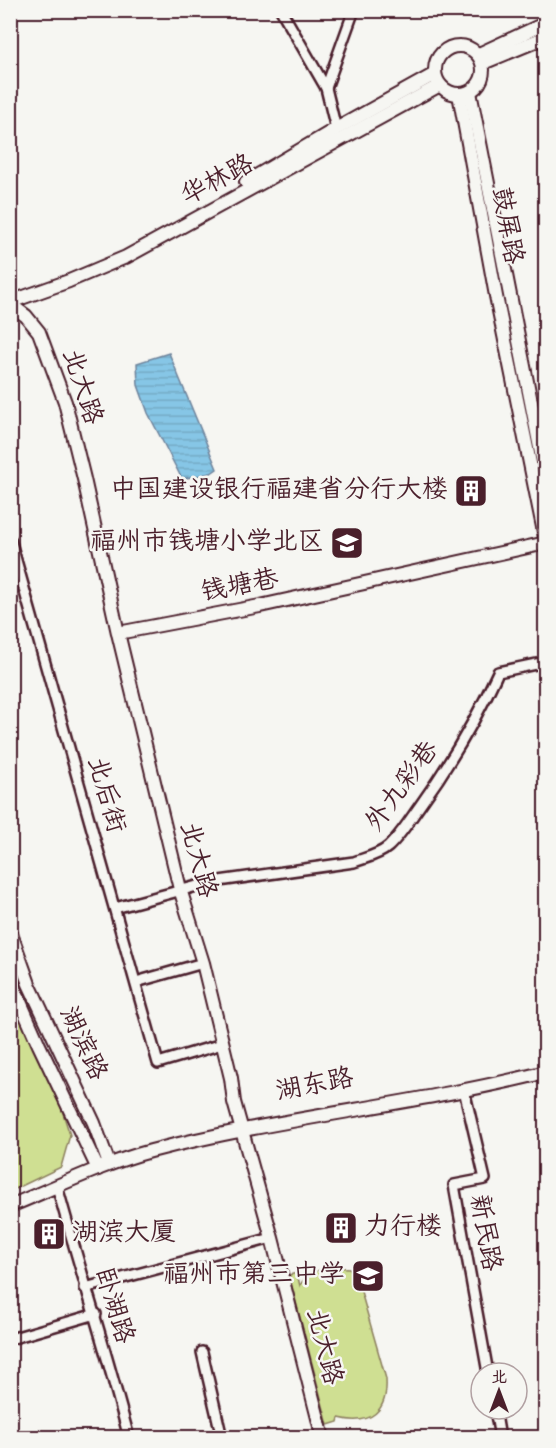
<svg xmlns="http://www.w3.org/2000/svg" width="556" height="1448" font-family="'Indie Flower','LXGW WenKai TC',sans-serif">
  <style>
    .green { fill: #cfdf92; stroke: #8c7f5e; stroke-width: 1.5 }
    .water { fill: url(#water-rules); stroke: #6e839b; stroke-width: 1.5 }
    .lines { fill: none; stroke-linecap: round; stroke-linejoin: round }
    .street-casing { stroke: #4a1f2b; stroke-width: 14 }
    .secondary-casing { stroke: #4a1f2b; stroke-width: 16 }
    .street { stroke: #f6f6f2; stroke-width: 9 }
    .secondary { stroke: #f6f6f2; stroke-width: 12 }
    .labels { text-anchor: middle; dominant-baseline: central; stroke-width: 5; stroke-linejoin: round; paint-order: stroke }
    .street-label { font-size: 26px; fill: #4a1f2b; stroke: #f6f6f2 }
    .poi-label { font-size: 26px; fill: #4a1f2b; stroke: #f6f6f2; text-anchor: end }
  </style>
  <defs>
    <pattern id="water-rules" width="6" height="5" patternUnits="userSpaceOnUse" patternTransform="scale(1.5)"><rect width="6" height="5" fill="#86c6e6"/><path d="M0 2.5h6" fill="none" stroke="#75aac5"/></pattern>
  </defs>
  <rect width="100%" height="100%" fill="#f6f6f2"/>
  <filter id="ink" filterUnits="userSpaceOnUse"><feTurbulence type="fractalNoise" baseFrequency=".0167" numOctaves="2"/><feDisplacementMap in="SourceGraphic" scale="12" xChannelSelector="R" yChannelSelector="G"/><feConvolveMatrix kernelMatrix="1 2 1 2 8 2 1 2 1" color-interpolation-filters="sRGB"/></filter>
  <g filter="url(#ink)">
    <g class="green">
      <polygon points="10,981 58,1098 70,1135 61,1167 11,1191"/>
      <path d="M332 1267 349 1268 356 1274 386 1379C388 1411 371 1426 339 1418L338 1422 328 1425 289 1275 297 1273 300 1286C306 1272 318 1270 332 1267Z"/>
    </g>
    <polygon class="water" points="169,353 217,469 211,473 182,479 148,413 138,385 137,363"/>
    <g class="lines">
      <defs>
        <g id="street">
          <polyline points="281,10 326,88 336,129"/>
          <polyline points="326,88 354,10"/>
          <polyline points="10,539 158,1063 222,1044"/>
          <path d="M115 908 212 882 354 862C365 858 379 855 388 847 400 836 409 821 419 807 450 764 476 720 498 672L546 662"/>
          <polyline points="136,982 203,963"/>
          <polyline points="464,1090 485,1179 454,1185 488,1373"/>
          <path d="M57 1186C80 1270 107 1353 129 1438"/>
          <polyline points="85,1288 272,1238"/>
          <polyline points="10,1339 96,1314"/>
          <polyline points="202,1352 222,1438"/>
          <polyline points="495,1409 500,1438"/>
        </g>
        <g id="secondary">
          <circle cx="459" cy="70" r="24"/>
          <polyline points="479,54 546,23"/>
          <polyline points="483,63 546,37"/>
          <polyline points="470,92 546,478"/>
          <polyline points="459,94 496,296 546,542"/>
          <polyline points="246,182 336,129 435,74"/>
          <polyline points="10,302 69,281 126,257 440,85"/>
          <polyline points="10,304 26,316 39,332 65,402 84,479 118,633 180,889 203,963 231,1078 234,1102 272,1238 323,1438"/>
          <polyline points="118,633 260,606 546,543"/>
          <polyline points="10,931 29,984 94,1123 109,1164"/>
          <polyline points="10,979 39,1045 98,1169"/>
          <path d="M10 1206C57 1187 102 1164 151 1151 281 1117 415 1105 546 1072"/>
        </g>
      </defs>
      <use href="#street" class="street-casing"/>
      <use href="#secondary" class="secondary-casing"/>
      <use href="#street" class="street"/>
      <use href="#secondary" class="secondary"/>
    </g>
  </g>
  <defs>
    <symbol id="building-square" viewBox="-11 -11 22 22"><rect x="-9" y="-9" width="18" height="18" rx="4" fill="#4a1f2b" stroke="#f6f6f2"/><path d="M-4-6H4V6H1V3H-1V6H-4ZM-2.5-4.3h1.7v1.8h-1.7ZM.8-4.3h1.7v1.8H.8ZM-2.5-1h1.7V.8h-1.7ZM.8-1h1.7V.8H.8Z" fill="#fff"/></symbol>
    <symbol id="school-square" viewBox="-11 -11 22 22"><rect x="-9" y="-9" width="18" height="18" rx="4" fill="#4a1f2b" stroke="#f6f6f2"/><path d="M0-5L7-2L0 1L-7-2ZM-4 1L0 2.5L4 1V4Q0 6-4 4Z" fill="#fff"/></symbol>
  </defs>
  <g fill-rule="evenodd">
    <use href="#building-square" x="452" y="472" width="38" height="38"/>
    <use href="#school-square" x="328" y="524" width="38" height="38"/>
    <use href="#building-square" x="322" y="1209" width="38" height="38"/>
    <use href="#building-square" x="30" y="1215" width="38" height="38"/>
    <use href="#school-square" x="349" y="1257" width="38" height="38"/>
  </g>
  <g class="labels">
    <g class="street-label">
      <text transform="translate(218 181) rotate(-28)">华林路</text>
      <text transform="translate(506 226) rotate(80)">鼓屏路</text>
      <text transform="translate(81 387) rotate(72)">北大路</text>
      <text transform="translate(240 587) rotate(-11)">钱塘巷</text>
      <text transform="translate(403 787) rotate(-54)">外九彩巷</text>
      <text transform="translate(105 795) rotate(74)">北后街</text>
      <text transform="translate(197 860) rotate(75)">北大路</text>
      <text transform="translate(82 1044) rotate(65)">湖滨路</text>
      <text transform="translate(315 1086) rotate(-11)">湖东路</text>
      <text transform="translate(484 1233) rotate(80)">新民路</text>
      <text transform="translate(113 1306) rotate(73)">卧湖路</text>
      <text transform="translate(323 1347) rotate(76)">北大路</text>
    </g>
    <g class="poi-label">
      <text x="448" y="491">中国建设银行福建省分行大楼</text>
      <text x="324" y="543">福州市钱塘小学北区</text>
      <text x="364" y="1228" text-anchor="start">力行楼</text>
      <text x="72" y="1234" text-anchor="start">湖滨大厦</text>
      <text x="345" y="1276">福州市第三中学</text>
    </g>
  </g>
  <rect width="556" height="1448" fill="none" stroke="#f6f6f2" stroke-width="36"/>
  <rect x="18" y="18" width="520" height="1412" fill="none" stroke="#4a1f2b" stroke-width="2" filter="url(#ink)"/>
  <g transform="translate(499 1391)"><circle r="28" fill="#f6f6f2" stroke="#b1a0a2" stroke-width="1.5"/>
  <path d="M0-4.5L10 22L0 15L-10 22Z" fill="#4a1f2b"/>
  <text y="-9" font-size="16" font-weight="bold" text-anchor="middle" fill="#4a1f2b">北</text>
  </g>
</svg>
